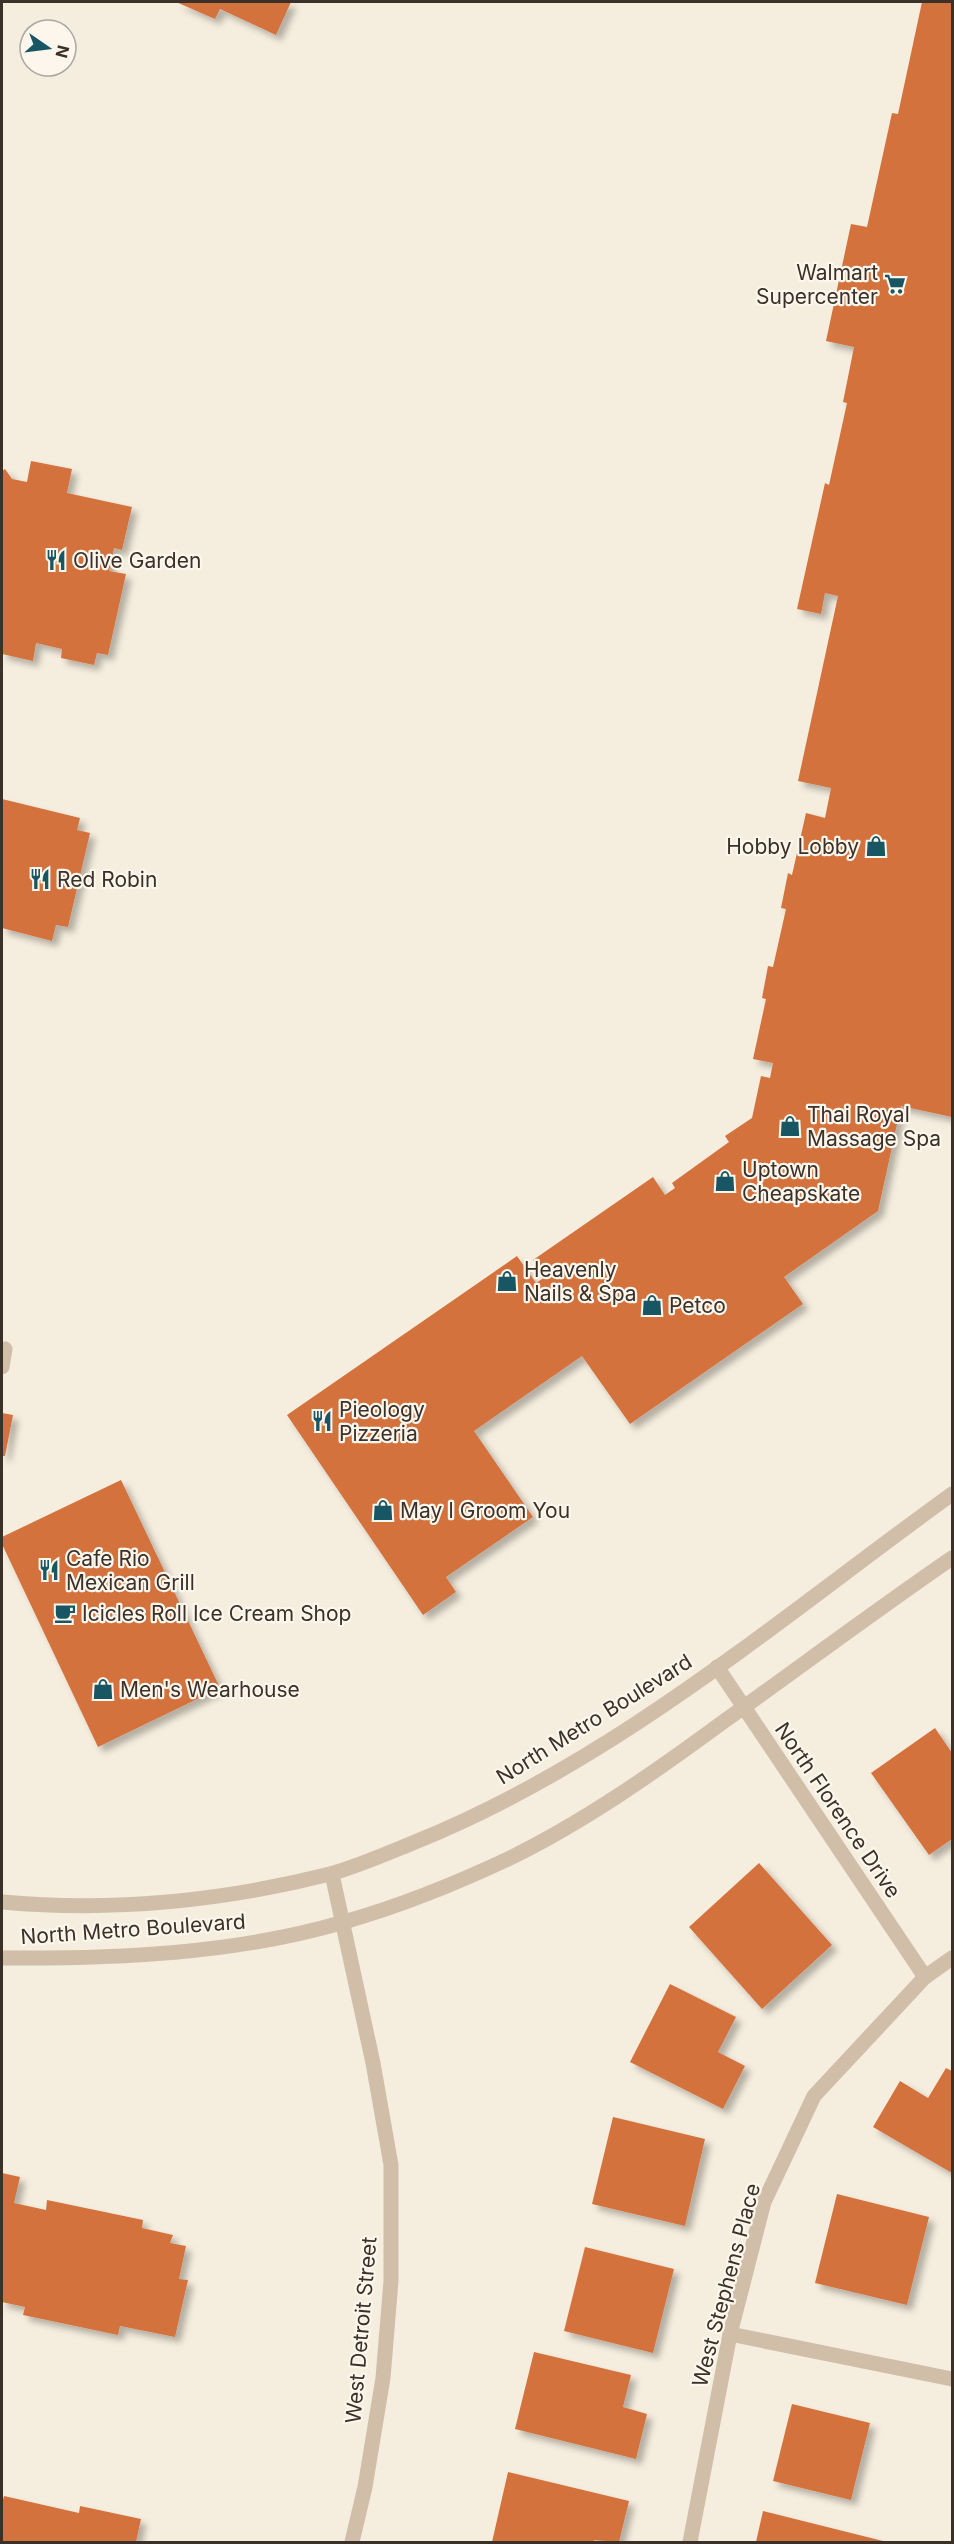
<svg xmlns="http://www.w3.org/2000/svg" width="954" height="2544" font-family="Inter,sans-serif">
  <style>
    .building { fill: #d3723e; filter: url(#shadow) }
    .lines { fill: none; stroke-linecap: round; stroke-linejoin: round }
    .minor { stroke: #d0bea8; stroke-width: 15 }
    .labels { text-anchor: middle; dominant-baseline: central; stroke-width: 4.5; stroke-linejoin: round; paint-order: stroke }
    .poi-label { font-size: 21px; fill: #3c3129; stroke: #fcf6ec; text-anchor: start }
    .street-label { font-size: 21px; fill: #3c3129; stroke: #fcf6ec }
  </style>
  <defs>
    <filter id="shadow"><feDropShadow dx="5.5" dy="5.5" stdDeviation="3" flood-color="#0004"/></filter>
  </defs>
  <rect width="100%" height="100%" fill="#f5edde"/>
  <g class="building">
    <polygon points="176,2 291,2 276,35 220,9 215,19"/>
    <polygon points="922,2 952,2 952,1117 901,1106 878,1211 784,1277 803,1304 630,1424 582,1356 474,1431 533,1517 446,1577 456,1592 423,1615 287,1415 517,1256 536,1283 545,1277 533,1260 653,1177 665,1195 675,1188 672,1183 729,1142 725,1136 752,1118 761,1076 770,1078 773,1063 753,1059 766,999 762,998 768,966 773,967 786,909 781,908 788,873 792,875 806,813 825,818 831,788 798,781 838,596 825,593 821,614 797,609 825,483 829,485 847,403 843,402 854,347 826,341 851,224 867,227 892,113 898,114"/>
    <polygon points="31,461 72,469 67,493 132,507 122,550 114,548 109,571 126,574 108,655 97,653 94,665 61,658 62,649 36,643 33,661 2,654 2,471 5,469 12,479 27,482"/>
    <polygon points="2,799 80,818 77,830 90,833 68,927 56,925 52,941 2,928"/>
    <polygon points="2,1413 13,1415 5,1456 2,1456"/>
    <polygon points="121,1480 220,1688 98,1747 2,1544 2,1537"/>
    <polygon points="935,1728 952,1753 952,1839 929,1855 871,1773"/>
    <polygon points="759,1863 832,1945 762,2009 689,1927"/>
    <polygon points="670,1984 736,2017 718,2052 745,2066 723,2109 630,2062"/>
    <polygon points="946,2068 952,2071 952,2173 873,2127 900,2081 928,2098"/>
    <polygon points="613,2117 705,2139 685,2226 592,2204"/>
    <polygon points="2,2173 20,2177 14,2203 46,2210 47,2200 143,2220 142,2228 173,2235 170,2243 186,2246 179,2279 188,2280 175,2337 120,2326 118,2335 23,2315 25,2307 2,2302"/>
    <polygon points="837,2194 929,2217 907,2305 815,2283"/>
    <polygon points="585,2247 674,2269 653,2353 564,2331"/>
    <polygon points="534,2352 631,2375 623,2407 647,2414 636,2459 515,2429"/>
    <polygon points="792,2404 870,2423 851,2500 773,2481"/>
    <polygon points="508,2472 629,2501 619,2542 594,2540 593,2542 492,2542"/>
    <polygon points="4,2496 79,2513 80,2506 141,2519 136,2542 2,2542 2,2503"/>
    <polygon points="763,2511 883,2541 883,2542 756,2542"/>
  </g>
  <g class="lines">
    <g class="minor">
      <polyline points="2,1367 5,1349"/>
      <polyline points="717,1667 925,1977"/>
      <polyline points="332,1874 373,2063 391,2165 391,2281 383,2378 365,2487 352,2542"/>
      <path d="M2 1902C112 1912 223 1901 330 1874 359 1866 388 1853 415 1842 614 1762 780 1618 952 1494"/>
      <path d="M2 1958C115 1959 235 1954 344 1922 400 1906 455 1884 508 1859 584 1822 655 1772 723 1722 800 1667 875 1611 952 1558"/>
      <polyline points="730,2334 952,2379"/>
      <polyline points="690,2542 730,2334 764,2202 814,2096 925,1977 952,1958"/>
    </g>
  </g>
  <defs>
    <symbol id="supermarket-bare" viewBox="-9 -9 18 18"><path d="M-6-5.5h2.5l.6 2H6L4.5 2H-2.5L-4.4-4H-6ZM-1.5 3.2a1.3 1.3 0 1 0 .1 0ZM3 3.2a1.3 1.3 0 1 0 .1 0Z" fill="#195663" stroke="#fcf6ec" stroke-width="2.5" paint-order="stroke"/></symbol>
    <symbol id="restaurant-bare" viewBox="-9 -9 18 18"><path d="M-5-6h1v4h1v-4h1v4h1v-4h1v5L-1.5 .5V6h-2V.5L-5-1ZM5-6V6H3V1.5H1.5Q1.5-4 5-6Z" fill="#195663" stroke="#fcf6ec" stroke-width="2.5" paint-order="stroke"/></symbol>
    <symbol id="shop-bare" viewBox="-9 -9 18 18"><path d="M-5-2.5h2.3a2.7 3.5 0 0 1 5.4 0H5L5.5 6h-11ZM-1.5-2.5h3a1.5 2.3 0 0 0-3 0Z" fill="#195663" stroke="#fcf6ec" stroke-width="2.5" paint-order="stroke"/></symbol>
    <symbol id="cafe-bare" viewBox="-9 -9 18 18"><path d="M-5.5-4.5H6V0H3Q3 3.5 0 3.5H-2.5Q-5.5 3.5-5.5 0ZM3-3.2v2h1.7v-2ZM-6 4.5H4V6H-6Z" fill="#195663" stroke="#fcf6ec" stroke-width="2.5" paint-order="stroke"/></symbol>
  </defs>
  <g fill-rule="evenodd">
    <use href="#supermarket-bare" x="880" y="269" width="30" height="30"/>
    <use href="#restaurant-bare" x="41" y="545" width="30" height="30"/>
    <use href="#shop-bare" x="861" y="831" width="30" height="30"/>
    <use href="#restaurant-bare" x="25" y="864" width="30" height="30"/>
    <use href="#shop-bare" x="775" y="1111" width="30" height="30"/>
    <use href="#shop-bare" x="710" y="1166" width="30" height="30"/>
    <use href="#shop-bare" x="492" y="1266" width="30" height="30"/>
    <use href="#shop-bare" x="637" y="1290" width="30" height="30"/>
    <use href="#restaurant-bare" x="307" y="1406" width="30" height="30"/>
    <use href="#shop-bare" x="368" y="1495" width="30" height="30"/>
    <use href="#restaurant-bare" x="34" y="1555" width="30" height="30"/>
    <use href="#cafe-bare" x="50" y="1598" width="30" height="30"/>
    <use href="#shop-bare" x="88" y="1674" width="30" height="30"/>
  </g>
  <g class="labels">
    <g class="poi-label">
      <text x="878" y="272" text-anchor="end">Walmart<tspan x="878" dy="24">Supercenter</tspan></text>
      <text x="73" y="560">Olive Garden</text>
      <text x="859" y="846" text-anchor="end">Hobby Lobby</text>
      <text x="57" y="879">Red Robin</text>
      <text x="807" y="1114">Thai Royal<tspan x="807" dy="24">Massage Spa</tspan></text>
      <text x="742" y="1169">Uptown<tspan x="742" dy="24">Cheapskate</tspan></text>
      <text x="524" y="1269">Heavenly<tspan x="524" dy="24">Nails &amp; Spa</tspan></text>
      <text x="669" y="1305">Petco</text>
      <text x="339" y="1409">Pieology<tspan x="339" dy="24">Pizzeria</tspan></text>
      <text x="400" y="1510">May I Groom You</text>
      <text x="66" y="1558">Cafe Rio<tspan x="66" dy="24">Mexican Grill</tspan></text>
      <text x="82" y="1613">Icicles Roll Ice Cream Shop</text>
      <text x="120" y="1689">Men's Wearhouse</text>
    </g>
    <g class="street-label">
      <text transform="translate(594 1719) rotate(-32)">North Metro Boulevard</text>
      <text transform="translate(838 1810) rotate(56)">North Florence Drive</text>
      <text transform="translate(133 1929) rotate(-4)">North Metro Boulevard</text>
      <text transform="translate(726 2285) rotate(-75)">West Stephens Place</text>
      <text transform="translate(361 2330) rotate(-85)">West Detroit Street</text>
    </g>
  </g>
  <rect width="954" height="2544" fill="none" stroke="#3c3129" stroke-width="6"/>
  <g transform="translate(48 48) rotate(104)"><circle r="28" fill="#fcf6ec" stroke="#afa79e" stroke-width="1.5"/>
  <path d="M0-4.5L10 22L0 15L-10 22Z" fill="#195663"/>
  <text y="-9" font-size="16" font-weight="bold" text-anchor="middle" fill="#3c3129">N</text>
  </g>
</svg>
